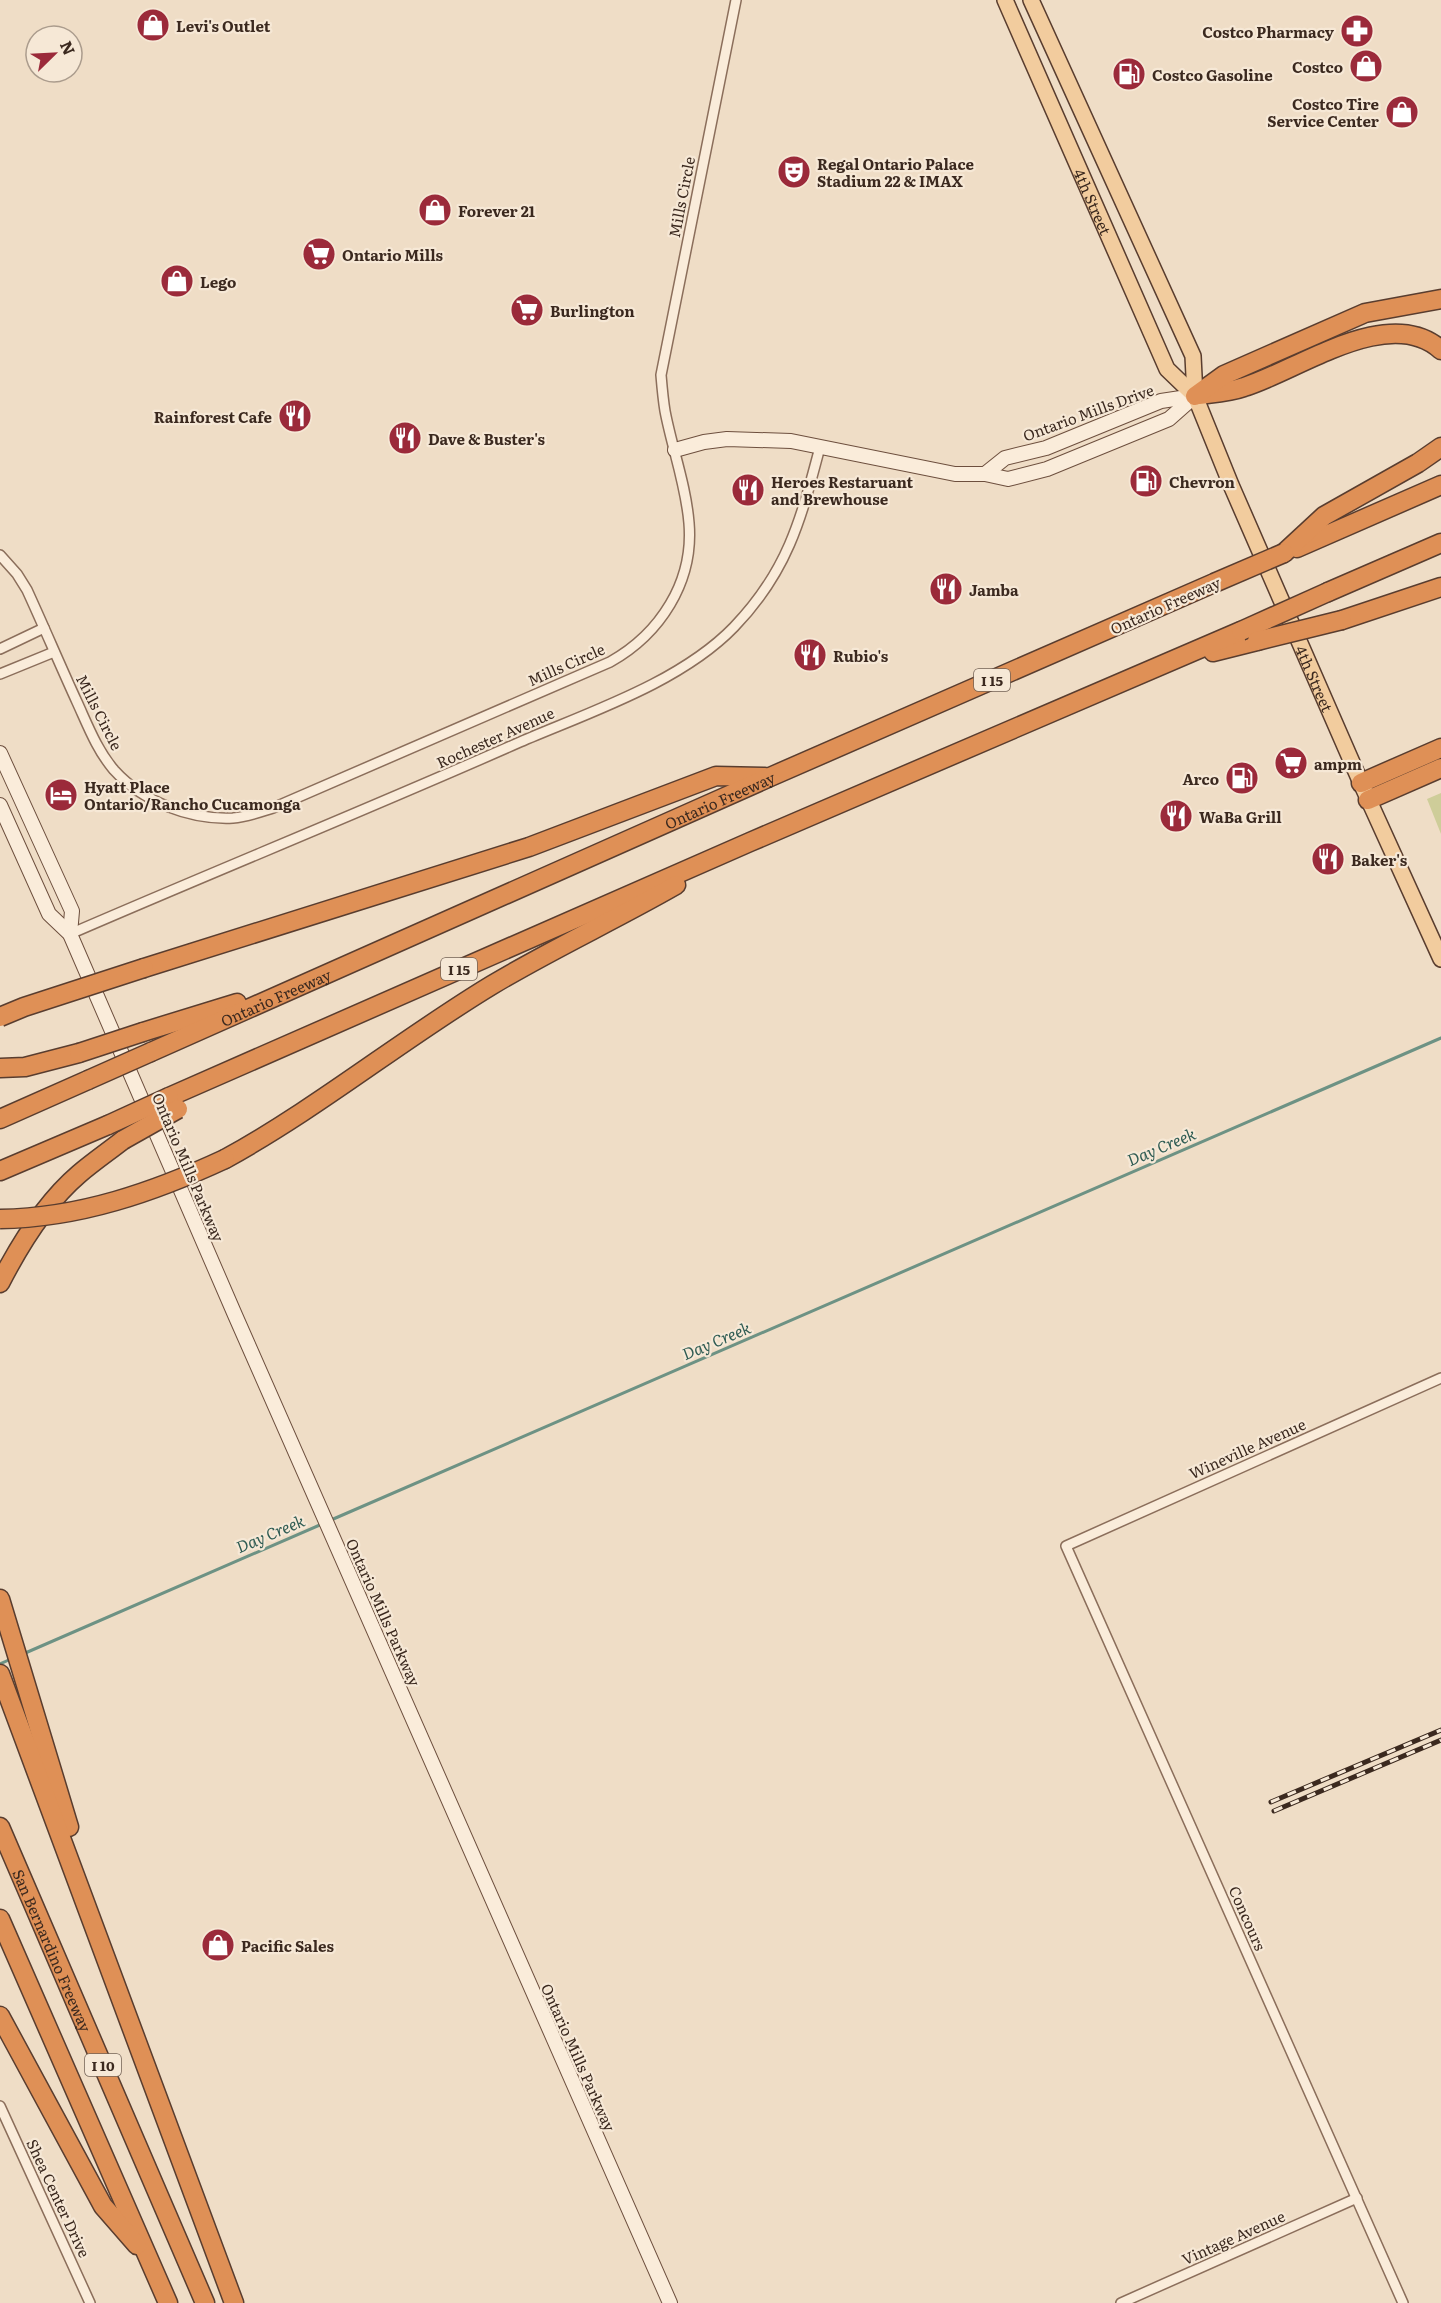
<svg xmlns="http://www.w3.org/2000/svg" width="1441" height="2303" font-family="Literata,serif">
  <style>
    .green { fill: #cecd99 }
    .lines { fill: none; stroke-linecap: round; stroke-linejoin: round }
    .stream { stroke: #6d9284; stroke-width: 3 }
    .street-casing { stroke: #8b6e5b; stroke-width: 12 }
    .secondary-casing { stroke: #6d4f3e; stroke-width: 16 }
    .primary-casing { stroke: #593d2f; stroke-width: 18 }
    .highway-casing { stroke: #593d2f; stroke-width: 21 }
    .street { stroke: #faecda; stroke-width: 9 }
    .secondary { stroke: #faecda; stroke-width: 14 }
    .primary { stroke: #f2cc9e; stroke-width: 15 }
    .highway { stroke: #df9056; stroke-width: 18 }
    .rail-casing { stroke: #3b291f; stroke-width: 5 }
    .rail { stroke: #f6e8d6; stroke-width: 3; stroke-dasharray: 9; stroke-linecap: butt }
    .highway-bridge-casing { stroke: #593d2f; stroke-width: 21; stroke-linecap: butt }
    .highway-bridge { stroke: #df9056; stroke-width: 18 }
    .labels { text-anchor: middle; dominant-baseline: central; stroke-width: 4.5; stroke-linejoin: round; paint-order: stroke }
    .shield { fill: #f6e8d6; stroke: #736256; stroke-width: 1.5 }
    .shield-label { font-size: 14px; font-weight: bold; fill: #3b291f }
    .poi-label { font-size: 15px; font-weight: bold; fill: #3b291f; stroke: #f6e8d6; text-anchor: start }
    .street-label { font-size: 15px; fill: #3b291f; stroke: #f6e8d6 }
    .water-label { font-size: 16px; font-style: italic; fill: #2e5b52; stroke: #f6e8d6 }
  </style>
  <rect width="100%" height="100%" fill="#efddc6"/>
  <polygon class="green" points="1441,793 1441,834 1427,799"/>
  <g class="lines">
    <g class="stream">
      <polyline points="331,1520 1441,1038"/>
      <polyline points="23,1654 322,1524"/>
      <polyline points="0,1664 11,1659"/>
    </g>
    <defs>
      <g id="street">
        <path d="M0 555 17 574 27 590C44 627 60 665 77 702 88 726 97 750 114 770 143 802 190 820 233 818 247 817 260 812 273 808L610 662C660 634 694 582 689 523 686 485 672 448 665 411 663 399 662 387 661 375L736 0"/>
        <polyline points="0,649 44,628"/>
        <polyline points="0,674 54,652"/>
        <path d="M70 934C220 869 371 808 520 742 590 712 681 682 734 627 788 571 801 519 820 447"/>
        <polyline points="0,2106 90,2303"/>
        <polyline points="1121,2303 1357,2198"/>
        <polyline points="1403,2303 1066,1546 1441,1378"/>
      </g>
      <g id="secondary">
        <polyline points="675,450 704,442 727,439 791,441 955,474 985,474 1008,479 1047,469 1169,419 1195,396"/>
        <polyline points="985,474 1005,458 1046,448 1161,401 1194,396"/>
        <polyline points="0,753 72,911 70,934"/>
        <polyline points="0,805 49,914 70,934 235,1315 670,2303"/>
      </g>
      <g id="primary">
        <path id="s1" d="M1005 0 1167 369 1195 396"/>
        <path id="s2" d="M1031 0 1193 356 1195 396 1231 485 1361 783 1441 959"/>
      </g>
      <g id="highway">
        <path d="M1199 395C1214 393 1230 392 1244 387 1297 371 1389 303 1441 350"/>
        <polyline points="1195,396 1224,375 1365,313 1441,299"/>
        <polyline points="1297,548 1441,485"/>
        <polyline points="1284,553 1324,516 1418,463 1441,447"/>
        <polyline points="1328,592 1441,543"/>
        <polyline points="1342,620 1441,587"/>
        <polyline points="1213,652 1257,641"/>
        <polyline points="1361,783 1441,748"/>
        <polyline points="1368,800 1441,768"/>
        <polyline points="144,968 529,847 716,776 765,777"/>
        <polyline points="143,1032 237,1003"/>
        <path id="s3" d="M151 1052 770 777 1214 583"/>
        <polyline points="0,1068 25,1067 79,1053"/>
        <polyline points="169,1097 750,842 1241,631"/>
        <polyline points="0,1119 88,1080"/>
        <path d="M225 1159C318 1108 401 1040 492 985 552 949 615 920 676 885"/>
        <polyline points="0,1171 108,1125"/>
        <path d="M0 1283C20 1244 45 1203 79 1174 93 1162 109 1151 123 1140"/>
        <polyline points="0,1599 69,1827"/>
        <polyline points="0,1674 234,2303"/>
        <path id="s4" d="M0 1827 205 2303"/>
        <polyline points="0,1919 168,2303"/>
        <polyline points="0,2016 103,2206 137,2245"/>
      </g>
    </defs>
    <use href="#street" class="street-casing"/>
    <use href="#secondary" class="secondary-casing"/>
    <use href="#primary" class="primary-casing"/>
    <use href="#highway" class="highway-casing"/>
    <use href="#street" class="street"/>
    <use href="#secondary" class="secondary"/>
    <use href="#primary" class="primary"/>
    <use href="#highway" class="highway"/>
    <defs>
      <g id="rail">
        <polyline points="1271,1802 1441,1730"/>
        <polyline points="1274,1811 1441,1740"/>
      </g>
    </defs>
    <use href="#rail" class="rail-casing"/>
    <use href="#rail" class="rail"/>
    <defs>
      <g id="highway-bridge">
        <polyline points="1214,583 1284,553"/>
        <polyline points="1241,631 1328,592"/>
        <polyline points="1257,641 1342,620"/>
        <polyline points="0,1017 24,1007 144,968"/>
        <polyline points="79,1053 143,1032"/>
        <polyline points="88,1080 151,1052"/>
        <polyline points="108,1125 169,1097"/>
        <polyline points="123,1140 178,1109"/>
        <path d="M0 1219C79 1218 154 1192 225 1159"/>
      </g>
    </defs>
    <use href="#highway-bridge" class="highway-bridge-casing"/>
    <use href="#highway-bridge" class="highway-bridge"/>
  </g>
  <defs>
    <symbol id="shop-disc" viewBox="-11 -11 22 22"><circle r="9.5" fill="#9b2a3a" stroke="#f6e8d6"/><path d="M-5-2.5h2.3a2.7 3.5 0 0 1 5.4 0H5L5.5 6h-11ZM-1.5-2.5h3a1.5 2.3 0 0 0-3 0Z" fill="#fff"/></symbol>
    <symbol id="pharmacy-disc" viewBox="-11 -11 22 22"><circle r="9.5" fill="#9b2a3a" stroke="#f6e8d6"/><path d="M-2-6h4v4h4v4h-4v4h-4v-4h-4v-4h4Z" fill="#fff"/></symbol>
    <symbol id="fuel-disc" viewBox="-11 -11 22 22"><circle r="9.5" fill="#9b2a3a" stroke="#f6e8d6"/><path d="M-5.5-6h7V0h2V4h1.3V-2.5L3-4.5l.8-.8L6-3V5H2.5V1h-1V6h-7ZM-4.2-4.7v3.2H.2V-4.7Z" fill="#fff"/></symbol>
    <symbol id="theatre-disc" viewBox="-11 -11 22 22"><circle r="9.5" fill="#9b2a3a" stroke="#f6e8d6"/><path d="M-5-5.5Q0-4 5-5.5V0Q5 5 0 6Q-5 5-5 0ZM-3.3-2.5H-1v1.5H-3.3ZM1-2.5H3.3v1.5H1ZM-2.8 1Q0 5.5 2.8 1Z" fill="#fff"/></symbol>
    <symbol id="supermarket-disc" viewBox="-11 -11 22 22"><circle r="9.5" fill="#9b2a3a" stroke="#f6e8d6"/><path d="M-6-5.5h2.5l.6 2H6L4.5 2H-2.5L-4.4-4H-6ZM-1.5 3.2a1.3 1.3 0 1 0 .1 0ZM3 3.2a1.3 1.3 0 1 0 .1 0Z" fill="#fff"/></symbol>
    <symbol id="restaurant-disc" viewBox="-11 -11 22 22"><circle r="9.5" fill="#9b2a3a" stroke="#f6e8d6"/><path d="M-5-6h1v4h1v-4h1v4h1v-4h1v5L-1.5 .5V6h-2V.5L-5-1ZM5-6V6H3V1.5H1.5Q1.5-4 5-6Z" fill="#fff"/></symbol>
    <symbol id="hotel-disc" viewBox="-11 -11 22 22"><circle r="9.5" fill="#9b2a3a" stroke="#f6e8d6"/><path d="M-6-4.5h1.5V1H6V5H4.5V3h-9V5H-6ZM-4 0a1.8 1.8 0 1 1 3.6 0ZM.5 0V-2.5h3Q6-2.5 6 0Z" fill="#fff"/></symbol>
  </defs>
  <g fill-rule="evenodd">
    <use href="#shop-disc" x="134" y="6" width="38" height="38"/>
    <use href="#pharmacy-disc" x="1338" y="12" width="38" height="38"/>
    <use href="#shop-disc" x="1347" y="47" width="38" height="38"/>
    <use href="#fuel-disc" x="1110" y="55" width="38" height="38"/>
    <use href="#shop-disc" x="1383" y="93" width="38" height="38"/>
    <use href="#theatre-disc" x="775" y="153" width="38" height="38"/>
    <use href="#shop-disc" x="416" y="191" width="38" height="38"/>
    <use href="#supermarket-disc" x="300" y="235" width="38" height="38"/>
    <use href="#shop-disc" x="158" y="262" width="38" height="38"/>
    <use href="#supermarket-disc" x="508" y="291" width="38" height="38"/>
    <use href="#restaurant-disc" x="276" y="397" width="38" height="38"/>
    <use href="#restaurant-disc" x="386" y="419" width="38" height="38"/>
    <use href="#fuel-disc" x="1127" y="462" width="38" height="38"/>
    <use href="#restaurant-disc" x="729" y="471" width="38" height="38"/>
    <use href="#restaurant-disc" x="927" y="570" width="38" height="38"/>
    <use href="#restaurant-disc" x="791" y="636" width="38" height="38"/>
    <use href="#supermarket-disc" x="1272" y="744" width="38" height="38"/>
    <use href="#fuel-disc" x="1223" y="759" width="38" height="38"/>
    <use href="#hotel-disc" x="42" y="776" width="38" height="38"/>
    <use href="#restaurant-disc" x="1157" y="797" width="38" height="38"/>
    <use href="#restaurant-disc" x="1309" y="840" width="38" height="38"/>
    <use href="#shop-disc" x="199" y="1926" width="38" height="38"/>
  </g>
  <g class="labels">
    <g class="shield">
      <rect x="974" y="669" width="36" height="22" rx="4.5"/>
      <rect x="441" y="958" width="36" height="22" rx="4.5"/>
      <rect x="85" y="2054" width="36" height="22" rx="4.5"/>
    </g>
    <g class="shield-label">
      <text x="992" y="680">I 15</text>
      <text x="459" y="969">I 15</text>
      <text x="103" y="2065">I 10</text>
    </g>
    <g class="poi-label">
      <text x="176" y="25">Levi's Outlet</text>
      <text x="1334" y="31" text-anchor="end">Costco Pharmacy</text>
      <text x="1343" y="66" text-anchor="end">Costco</text>
      <text x="1152" y="74">Costco Gasoline</text>
      <text x="1379" y="103" text-anchor="end">Costco Tire<tspan x="1379" dy="17">Service Center</tspan></text>
      <text x="817" y="163">Regal Ontario Palace<tspan x="817" dy="17">Stadium 22 &amp; IMAX</tspan></text>
      <text x="458" y="210">Forever 21</text>
      <text x="342" y="254">Ontario Mills</text>
      <text x="200" y="281">Lego</text>
      <text x="550" y="310">Burlington</text>
      <text x="272" y="416" text-anchor="end">Rainforest Cafe</text>
      <text x="428" y="438">Dave &amp; Buster's</text>
      <text x="771" y="481">Heroes Restaruant<tspan x="771" dy="17">and Brewhouse</tspan></text>
      <text x="1169" y="481">Chevron</text>
      <text x="969" y="589">Jamba</text>
      <text x="833" y="655">Rubio's</text>
      <text x="1314" y="763">ampm</text>
      <text x="1219" y="778" text-anchor="end">Arco</text>
      <text x="84" y="786">Hyatt Place<tspan x="84" dy="17">Ontario/Rancho Cucamonga</tspan></text>
      <text x="1199" y="816">WaBa Grill</text>
      <text x="1351" y="859">Baker's</text>
      <text x="241" y="1945">Pacific Sales</text>
    </g>
    <g class="street-label">
      <text transform="translate(681 197) rotate(-79)">Mills Circle</text>
      <text stroke="none"><textPath href="#s1" startOffset="220">4th Street</textPath></text>
      <text transform="translate(1088 412) rotate(-20)">Ontario Mills Drive</text>
      <text transform="translate(1165 605) rotate(-24)">Ontario Freeway</text>
      <text transform="translate(566 664) rotate(-24)">Mills Circle</text>
      <text stroke="none"><textPath href="#s2" startOffset="738">4th Street</textPath></text>
      <text transform="translate(100 712) rotate(63)">Mills Circle</text>
      <text transform="translate(495 737) rotate(-24)">Rochester Avenue</text>
      <text stroke="none"><textPath href="#s3" startOffset="622">Ontario Freeway</textPath></text>
      <text stroke="none"><textPath href="#s3" startOffset="136">Ontario Freeway</textPath></text>
      <text transform="translate(189 1167) rotate(67)">Ontario Mills Parkway</text>
      <text transform="translate(1247 1448) rotate(-24)">Wineville Avenue</text>
      <text transform="translate(384 1612) rotate(66)">Ontario Mills Parkway</text>
      <text transform="translate(1248 1918) rotate(66)">Concours</text>
      <text stroke="none"><textPath href="#s4" startOffset="134">San Bernardino Freeway</textPath></text>
      <text transform="translate(579 2057) rotate(66)">Ontario Mills Parkway</text>
      <text transform="translate(59 2198) rotate(65)">Shea Center Drive</text>
      <text transform="translate(1233 2237) rotate(-24)">Vintage Avenue</text>
    </g>
    <g class="water-label">
      <text transform="translate(1161 1146) rotate(-23)">Day Creek</text>
      <text transform="translate(716 1340) rotate(-23)">Day Creek</text>
      <text transform="translate(270 1533) rotate(-23)">Day Creek</text>
    </g>
  </g>
  <g transform="translate(54 54) rotate(66)"><circle r="28" fill="#f6e8d6" stroke="#ab9c8d" stroke-width="1.5"/>
  <path d="M0-4.5L10 22L0 15L-10 22Z" fill="#9b2a3a"/>
  <text y="-9" font-size="16" font-weight="bold" text-anchor="middle" fill="#3b291f">N</text>
  </g>
</svg>
